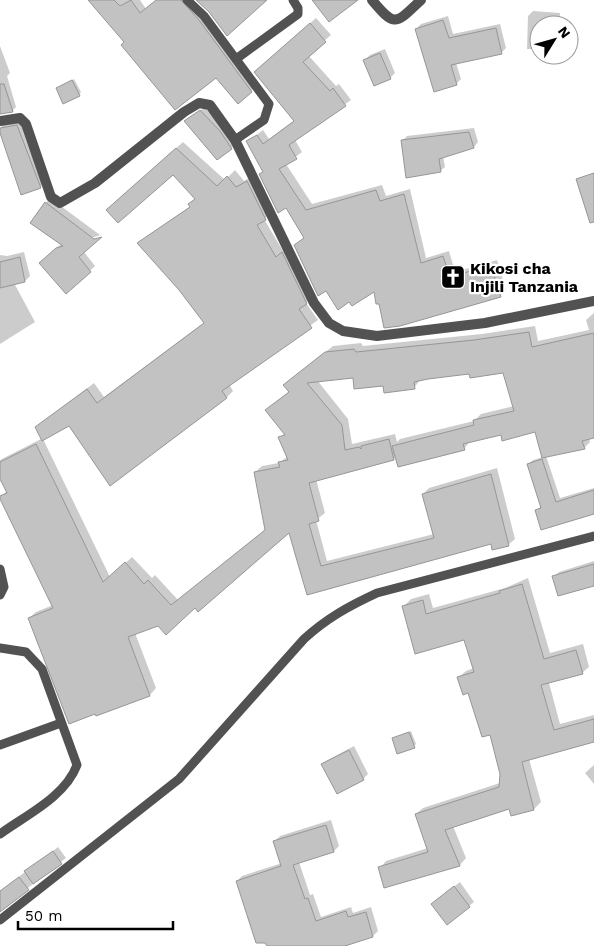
<svg xmlns="http://www.w3.org/2000/svg" width="594" height="946" font-family="'Work Sans',sans-serif">
  <style>
    .shadow { fill: #0003; fill-rule: evenodd }
    .building { fill: #c2c2c2; stroke: #969696 }
    .lines { fill: none; stroke-linecap: round; stroke-linejoin: round }
    .lane { stroke: #525252; stroke-width: 9 }
    .street { stroke: #525252; stroke-width: 10 }
    .labels { text-anchor: middle; dominant-baseline: central; stroke-width: 4.5; stroke-linejoin: round; paint-order: stroke }
    .poi-label { font-size: 16px; font-weight: bold; fill: #000; stroke: #fff; text-anchor: start }
  </style>
  <rect width="100%" height="100%" fill="#fff"/>
  <g class="shadow">
    <polygon points="89,0 140,0 146,9 157,0 188,0 257,86 238,102 216,76"/>
    <polygon points="533,11 560,13 559,25 539,25 539,49 527,49 528,16"/>
    <polygon points="448,16 453,34 500,24 506,48 501,53 456,63 461,79 456,84 416,29 421,24"/>
    <polygon points="316,18 331,35 308,55 336,86 339,84 351,100 295,140 302,152 286,164 312,204 382,185 386,196 410,189 426,258 449,251 455,272 497,260 506,290 500,296 380,302 375,290 349,300 295,245 305,237 287,206 261,174 264,171 247,142 263,130 269,139 295,120 261,67"/>
    <polygon points="0,46 10,73 7,76 16,107 12,111 0,114"/>
    <polygon points="385,49 395,73 390,78 365,60 370,55"/>
    <polygon points="74,79 81,92 79,95 57,88"/>
    <polygon points="205,107 235,144 231,148 186,121"/>
    <polygon points="22,121 45,182 40,187 0,129 4,123"/>
    <polygon points="474,128 478,142 474,147 443,156 445,167 440,171 402,141 407,136"/>
    <path d="M183 142 225 180 235 170 244 181 254 175 272 212 264 219 283 251 289 247 313 296 306 303 318 320 229 384 233 391 227 397 110 484 69 424 43 439 110 577 132 557 152 578 155 575 178 600 266 529 255 472 262 466 279 463 288 456 280 438 285 433 273 404 290 391 291 379 333 346 361 343 363 346 482 334 535 326 538 341 589 330 586 320 594 313V437L589 438 590 442 584 448 546 456 560 498 594 488V513L537 510 542 505 528 464 533 460 543 457 536 431 502 434 470 441 464 449 396 456 394 459 316 479 325 513 316 520 327 561 434 534 423 494 429 488 497 468 515 539 508 545 491 542 307 594 289 531 195 607 135 633 156 688 150 695 29 618 36 612 53 605 0 497 7 491 0 477V460L43 438 36 427 94 383 104 397 205 322 180 289 138 243 191 206 196 198 173 173 115 203ZM470 372H504L514 406 481 414 474 421 400 439 397 442 395 434 352 444 348 419 317 380 354 376 385 384 414 388 420 380Z"/>
    <polygon points="50,198 100,235 104,234 88,239 84,252 95,266 66,293 45,258 61,244 46,203"/>
    <polygon points="24,252 30,276 25,281 14,283 35,322 0,344 0,255 7,256"/>
    <polygon points="594,561 594,585 554,577 559,572"/>
    <polygon points="528,578 550,653 583,644 589,667 582,673 549,683 560,724 594,715 594,741 529,759 541,802 534,809 512,815 510,807 453,826 466,858 460,865 380,868 386,861 428,848 416,814 423,808 500,783 501,774 491,733 459,677 466,671 474,668 465,638 404,606 411,599 429,594 433,608 505,588"/>
    <polygon points="411,731 416,744 414,746 393,739"/>
    <polygon points="354,746 368,774 363,779 323,764 328,760"/>
    <polygon points="594,765 594,784 585,773"/>
    <polygon points="331,820 339,846 334,851 299,862 310,895 313,894 321,917 351,907 353,913 371,907 378,931 373,936 341,946 268,946 237,881 242,876 282,863 275,841 280,836"/>
    <polygon points="58,847 66,858 0,910 0,891"/>
    <polygon points="460,882 474,902 469,906 438,899"/>
  </g>
  <g class="building">
    <polygon points="88,0 114,0 120,6 131,0 140,13 156,0 181,0 199,20 252,92 238,104 216,78 175,110 121,45 124,42"/>
    <polygon points="196,0 267,0 227,36 209,12"/>
    <polygon points="312,0 358,0 329,22"/>
    <polygon points="443,20 449,38 496,28 502,54 451,65 457,85 434,92 415,29"/>
    <polygon points="310,23 326,42 303,62 330,91 333,88 346,106 289,145 297,159 279,169 306,210 376,190 380,201 404,194 421,263 443,256 450,277 491,265 501,297 400,326 384,328 379,304 376,304 374,292 352,306 349,302 338,310 326,291 318,296 294,245 304,238 286,208 278,213 259,174 263,172 246,141 257,135 263,144 294,121 254,72"/>
    <polygon points="380,53 391,79 374,86 363,60"/>
    <polygon points="72,80 80,96 63,104 56,88"/>
    <polygon points="0,84 4,84 13,112 0,114"/>
    <polygon points="200,110 220,131 232,149 217,160 184,121"/>
    <polygon points="17,125 41,188 21,195 0,133 0,128"/>
    <polygon points="469,132 474,148 439,159 441,172 406,178 401,140"/>
    <polygon points="176,148 217,186 227,176 236,187 247,181 266,220 257,225 276,257 282,252 307,304 299,309 312,328 222,391 227,398 110,486 69,426 42,441 35,427 87,389 97,403 204,323 179,290 137,243 190,207 188,204 195,199 173,175 118,223 106,210"/>
    <polygon points="594,173 594,222 590,223 576,179"/>
    <polygon points="45,202 94,239 102,237 79,257 91,272 66,294 39,263 56,248 63,246 30,223"/>
    <polygon points="20,257 25,282 0,288 0,262"/>
    <polygon points="529,332 532,347 594,333 594,438 582,441 585,449 542,458 535,432 502,441 501,435 463,444 465,450 398,467 392,446 474,425 473,420 514,411 503,373 470,378 469,374 428,379 414,382 415,389 384,393 383,386 354,389 353,378 307,383 342,425 345,450 359,447 361,449 361,446 389,439 394,460 309,483 319,521 309,524 321,566 434,538 422,494 491,474 509,546 492,550 491,544 307,595 289,533 198,612 195,608 166,635 158,626 128,637 150,696 96,716 95,714 69,724 28,618 53,608 0,499 0,496 7,493 0,479 0,462 36,444 103,582 125,562 144,584 148,580 171,605 265,530 254,472 280,467 278,462 288,460 278,437 285,435 265,410 289,392 283,385 325,352 354,349 356,352 474,340"/>
    <polygon points="542,459 556,502 594,490 594,514 541,530 535,510 541,508 527,464"/>
    <polygon points="594,564 594,586 558,596 552,576"/>
    <polygon points="522,584 544,659 576,650 583,674 541,685 554,730 594,719 594,742 522,762 534,810 511,816 509,809 445,830 460,866 384,888 378,867 428,852 415,814 499,787 500,774 490,735 482,737 468,693 463,695 457,677 474,672 464,640 415,654 402,606 423,600 426,614 500,593 499,591"/>
    <polygon points="409,732 415,748 397,754 392,738"/>
    <polygon points="349,750 364,780 337,794 321,764"/>
    <polygon points="326,825 334,852 293,865 305,899 308,898 316,921 346,911 348,917 366,912 373,937 345,946 267,946 265,943 256,943 236,881 281,866 273,841"/>
    <polygon points="53,851 62,864 33,884 24,871"/>
    <polygon points="19,877 29,890 0,912 0,891"/>
    <polygon points="454,886 470,907 447,925 431,904"/>
  </g>
  <g class="lines">
    <g class="lane">
      <polyline points="187,0 204,16 269,104 264,120 235,140"/>
      <polyline points="236,59 298,14 298,8 293,0"/>
      <polyline points="0,569 4,587 0,595"/>
      <path d="M0 648 26 652 42 669 77 765C65 797 26 815 0 834"/>
      <polyline points="0,745 61,723"/>
      <path d="M0 920 179 779 304 639C327 618 349 606 377 593L594 536"/>
    </g>
    <g class="street">
      <path d="M372 0C396 29 396 23 421 0"/>
      <polyline points="0,121 20,118 26,124 51,197 60,203 95,183 184,112 199,103 210,105 235,140 314,303 329,323 343,331 377,336 485,323 594,301"/>
    </g>
  </g>
  <defs>
    <symbol id="church-square" viewBox="-11 -11 22 22"><rect x="-9" y="-9" width="18" height="18" rx="4" fill="#000" stroke="#fff"/><path d="M-1.2-6h2.4v3.5h3.3v2.4h-3.3V6h-2.4V-.1h-3.3v-2.4h3.3Z" fill="#fff"/></symbol>
  </defs>
  <g fill-rule="evenodd">
    <use href="#church-square" x="439" y="263" width="28" height="28"/>
  </g>
  <g class="labels">
    <g class="poi-label">
      <text x="470" y="268">Kikosi cha<tspan x="470" dy="18">Injili Tanzania</tspan></text>
    </g>
  </g>
  <g transform="translate(554 40) rotate(53)"><circle r="24" fill="#ffffff" stroke="#999999"/>
  <path d="M0-4L9 19L0 12L-9 19Z" fill="#000000"/>
  <text y="-8" font-size="14" font-weight="bold" text-anchor="middle" fill="#000000">N</text>
  </g>
  <path d="M18 921v8h155v-8" fill="none" stroke="#000000" stroke-width="2.5"/>
  <text x="25" y="921" font-size="15" fill="#000000" stroke="#ffffff" stroke-width="4" paint-order="stroke">50 m</text>
</svg>
